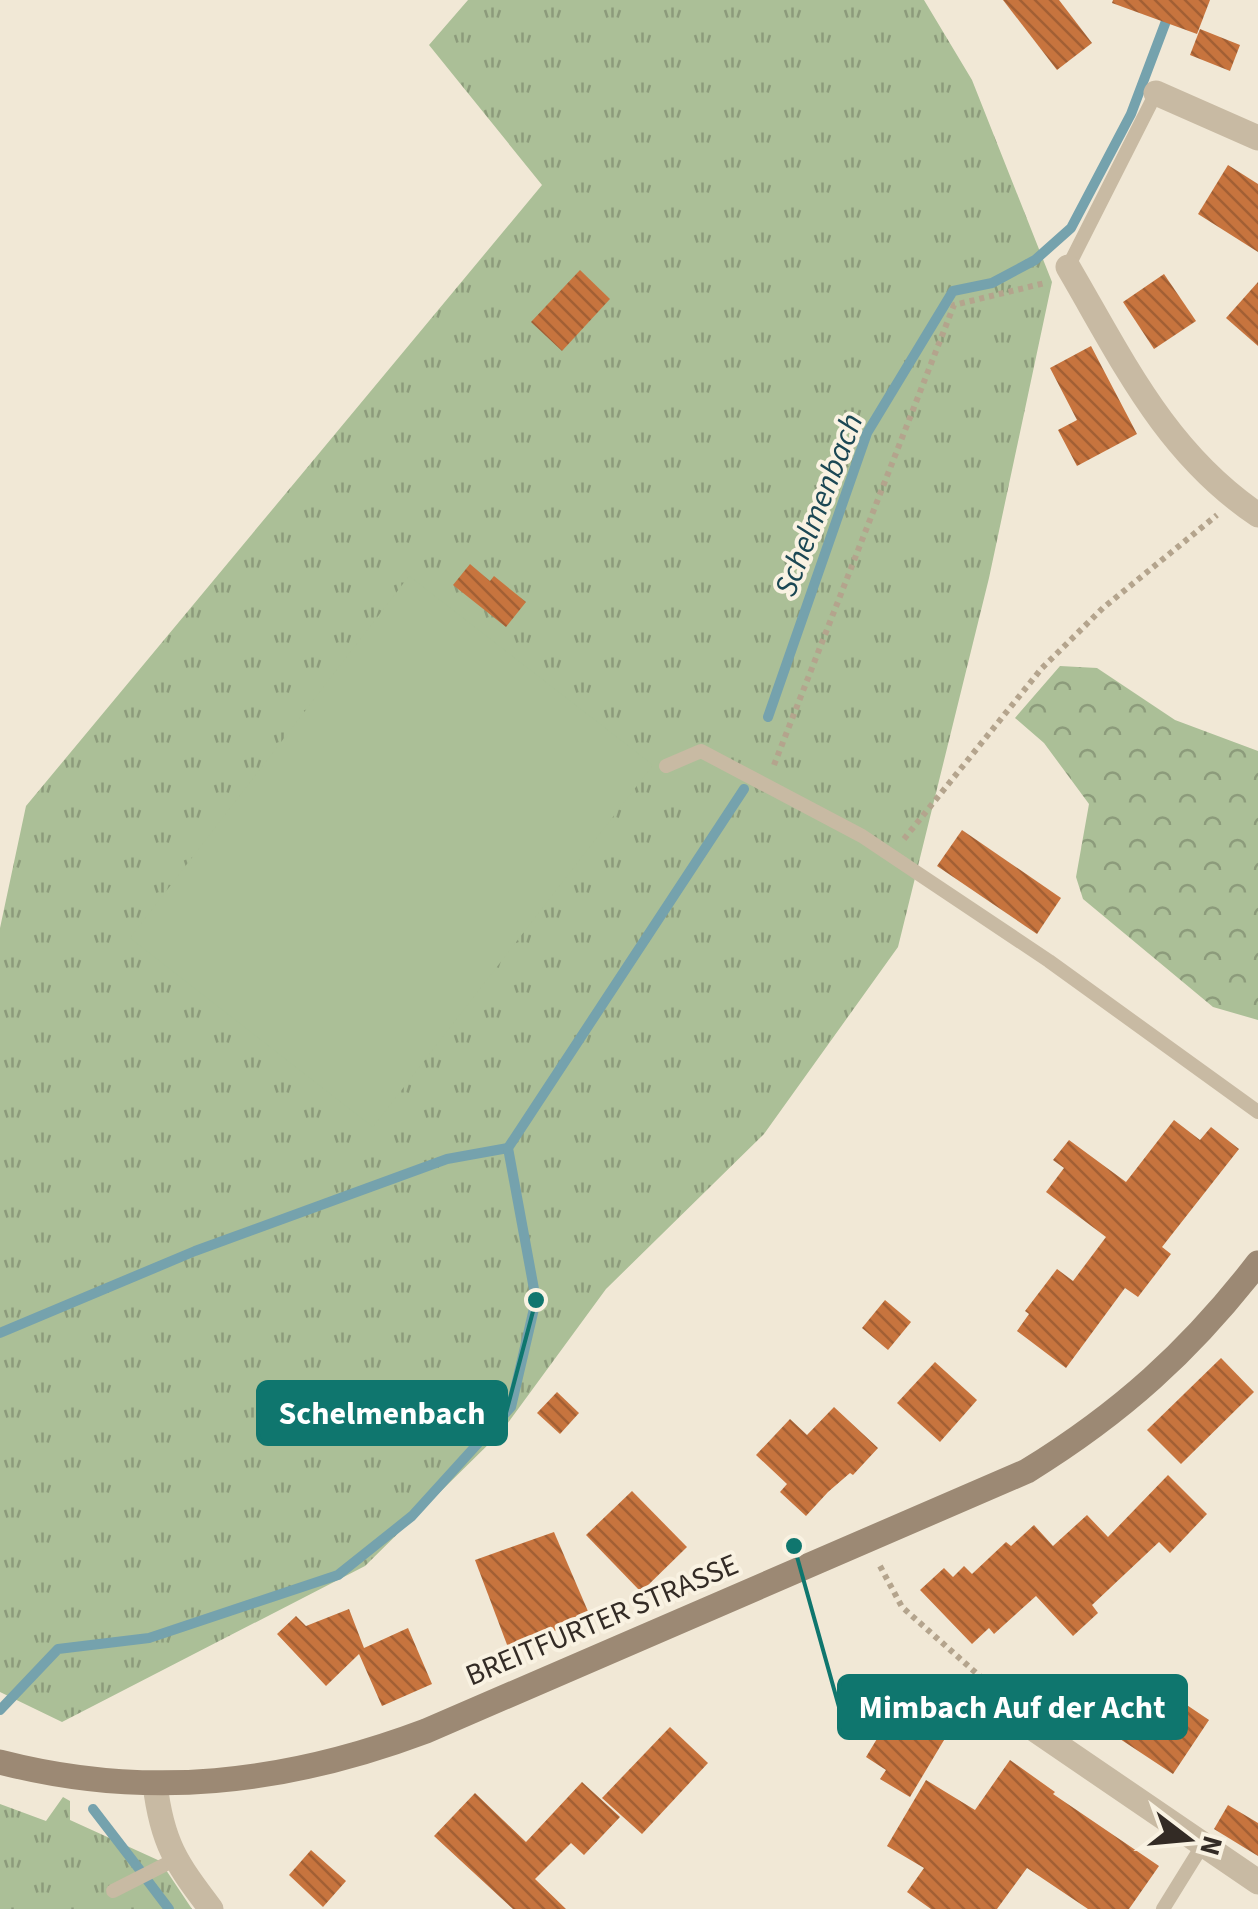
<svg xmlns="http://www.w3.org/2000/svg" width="1258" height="1909" font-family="'Source Sans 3',sans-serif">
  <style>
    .grass { fill: url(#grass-tufts) }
    .park { fill: url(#park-crowns) }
    .pitch { fill: #abbf97 }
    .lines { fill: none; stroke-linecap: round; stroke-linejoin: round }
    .stream { stroke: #75a2ad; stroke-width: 10 }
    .building { fill: url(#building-back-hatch) }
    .path { stroke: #b4a48d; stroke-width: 6; stroke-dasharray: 5 5; stroke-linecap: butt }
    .lane { stroke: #c8baa3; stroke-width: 14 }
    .street { stroke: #c8baa3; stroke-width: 25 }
    .secondary { stroke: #9c8974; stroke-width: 25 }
    .labels { text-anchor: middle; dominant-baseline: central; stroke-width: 8; stroke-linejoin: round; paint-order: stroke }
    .street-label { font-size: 30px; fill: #332b25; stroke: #f9f2e2 }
    .water-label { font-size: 32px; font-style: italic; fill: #1b4754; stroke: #f9f2e2 }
    .leader { fill: none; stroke: #0f766e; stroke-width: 4 }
    .callout-dot { fill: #0f766e; stroke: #f9f2e2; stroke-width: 4 }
    .callout { fill: #0f766e; stroke: #0f766e; stroke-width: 4 }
    .callout-label { font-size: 32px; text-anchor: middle; font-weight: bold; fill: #fff }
  </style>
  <defs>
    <pattern id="grass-tufts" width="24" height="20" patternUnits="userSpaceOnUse" patternTransform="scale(2.5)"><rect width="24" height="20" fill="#abbf97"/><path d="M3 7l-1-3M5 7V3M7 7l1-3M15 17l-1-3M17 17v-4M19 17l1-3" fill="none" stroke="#8c9b7b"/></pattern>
    <pattern id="park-crowns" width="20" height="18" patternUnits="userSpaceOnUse" patternTransform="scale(2.5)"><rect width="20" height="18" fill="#abbf97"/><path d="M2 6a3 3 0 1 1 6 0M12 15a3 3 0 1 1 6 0" fill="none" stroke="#8c9b7b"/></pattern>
    <pattern id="building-back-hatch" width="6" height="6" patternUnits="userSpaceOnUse" patternTransform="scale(2.5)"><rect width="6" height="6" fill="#c7743e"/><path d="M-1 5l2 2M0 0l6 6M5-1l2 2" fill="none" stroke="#a25f34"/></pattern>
  </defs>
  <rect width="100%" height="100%" fill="#f1e8d6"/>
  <g class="grass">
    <polygon points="468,0 924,0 972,80 1052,282 989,578 898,947 764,1134 606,1289 502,1431 365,1566 62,1722 0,1692 0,928 26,806 542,185 429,45"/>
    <polygon points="63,1797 70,1801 70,1820 160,1861 192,1909 0,1909 0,1804 46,1821"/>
  </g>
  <polygon class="park" points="1060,666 1097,668 1175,720 1258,751 1258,1020 1213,1007 1083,899 1076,877 1089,804 1044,743 1015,718"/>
  <polygon class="pitch" points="409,576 653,765 373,1127 130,938"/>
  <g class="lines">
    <g class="stream">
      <polyline points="768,717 867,433 953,291 992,283 1035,260 1071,228 1131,114 1174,0"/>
      <polyline points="0,1333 195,1251 447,1159 508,1148"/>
      <polyline points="0,1710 58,1649 149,1638 338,1575 412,1516 511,1407 536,1300 508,1148 744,789"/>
      <polyline points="93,1809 143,1874"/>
      <polyline points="144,1876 169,1909"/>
    </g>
  </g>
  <g class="building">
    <polygon points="1003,0 1059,0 1092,43 1057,70"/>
    <polygon points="1113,0 1210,0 1197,34 1112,3"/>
    <polygon points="1200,29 1240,45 1230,71 1190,55"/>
    <polygon points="1228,165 1258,184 1258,252 1198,214"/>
    <polygon points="580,270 610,299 562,351 531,322"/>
    <polygon points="1164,274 1196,321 1154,349 1123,302"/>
    <polygon points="1258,282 1258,346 1226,318"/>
    <polygon points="1091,346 1137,434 1077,466 1058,430 1077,420 1050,368"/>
    <polygon points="470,564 490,581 494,576 526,602 506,627 453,585"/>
    <polygon points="962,830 1061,898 1037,934 937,866"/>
    <polygon points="1174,1120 1200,1140 1211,1127 1239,1149 1162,1247 1171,1254 1138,1297 1125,1288 1066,1368 1017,1331 1029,1314 1025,1311 1057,1269 1073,1281 1106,1237 1046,1192 1064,1168 1053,1160 1069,1140 1126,1182"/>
    <polygon points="885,1300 911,1322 888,1350 862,1328"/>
    <polygon points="1221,1358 1254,1392 1181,1464 1147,1430"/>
    <polygon points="935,1362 977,1400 940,1442 897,1403"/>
    <polygon points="557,1392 579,1413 560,1434 537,1413"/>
    <polygon points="834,1407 878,1448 853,1475 850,1473 828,1492 806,1516 780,1492 787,1484 756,1455 790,1419 807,1435"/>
    <polygon points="1168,1475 1207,1514 1170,1553 1159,1542 1092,1605 1098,1613 1073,1636 1036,1596 994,1634 989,1628 972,1644 920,1590 944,1568 953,1577 964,1566 972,1574 1006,1542 1011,1546 1034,1525 1053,1546 1087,1515 1108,1537"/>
    <polygon points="632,1491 687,1547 641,1592 586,1535"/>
    <polygon points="554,1532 590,1616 509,1650 475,1560"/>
    <polygon points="349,1609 364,1648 408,1628 432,1684 382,1706 359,1654 326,1686 277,1634 296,1616 306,1626"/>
    <polygon points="1175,1697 1209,1720 1173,1774 1117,1737 1141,1701 1164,1716"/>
    <polygon points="901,1699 921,1711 927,1702 956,1720 910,1797 880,1779 886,1770 866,1757"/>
    <polygon points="670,1727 708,1763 642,1834 602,1798"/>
    <polygon points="1010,1760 1055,1792 1053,1794 1159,1866 1129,1909 1088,1909 1027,1868 997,1909 931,1909 907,1892 924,1868 887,1846 926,1780 975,1810"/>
    <polygon points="582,1782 620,1817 584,1855 571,1843 535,1879 566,1909 513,1909 434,1836 475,1793 526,1842"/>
    <polygon points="1228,1805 1258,1823 1258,1856 1214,1829"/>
    <polygon points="311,1850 346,1881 323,1907 289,1875"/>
  </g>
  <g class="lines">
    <g class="path">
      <polyline points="774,765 954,305 1045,283"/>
      <polyline points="904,839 1042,668 1103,608 1217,515"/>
      <polyline points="880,1566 902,1607 1011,1704"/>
    </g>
    <g class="lane">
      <polyline points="1068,267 1156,93"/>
      <polyline points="666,766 701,751 862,836 1049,961 1258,1112"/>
      <polyline points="113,1891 174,1860"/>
      <polyline points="1163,1909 1202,1846"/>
    </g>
    <g class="street">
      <polyline points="1156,93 1258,138"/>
      <path d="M1068 267C1123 361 1165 452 1258 515"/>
      <polyline points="1028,1725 1258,1882"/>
      <path d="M155 1784C162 1843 176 1863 211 1909"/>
    </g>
    <path class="secondary" d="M0 1762C147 1800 285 1784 426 1731L1027 1471C1121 1413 1190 1351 1258 1263"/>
  </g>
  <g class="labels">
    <g class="street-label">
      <text transform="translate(602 1620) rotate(-23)">BREITFURTER STRASSE</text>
    </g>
    <g class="water-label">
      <text transform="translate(819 505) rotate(-69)">Schelmenbach</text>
    </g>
  </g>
  <path class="leader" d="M536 1300L506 1413M794 1546L839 1707"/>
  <g class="callout-dot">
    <circle cx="536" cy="1300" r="10"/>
    <circle cx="794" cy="1546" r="10"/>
  </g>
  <g class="callout">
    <rect x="258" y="1382" width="248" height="62" rx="10"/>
    <rect x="839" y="1676" width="347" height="62" rx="10"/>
  </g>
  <g class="callout-label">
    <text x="382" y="1424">Schelmenbach</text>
    <text x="1012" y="1718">Mimbach Auf der Acht</text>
  </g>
  <g transform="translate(1188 1839) rotate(106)" stroke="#f9f2e2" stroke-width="8" paint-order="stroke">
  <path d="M0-8L18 38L0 25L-18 38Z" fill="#332b25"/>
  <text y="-15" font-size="28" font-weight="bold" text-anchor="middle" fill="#332b25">N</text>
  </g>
</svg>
